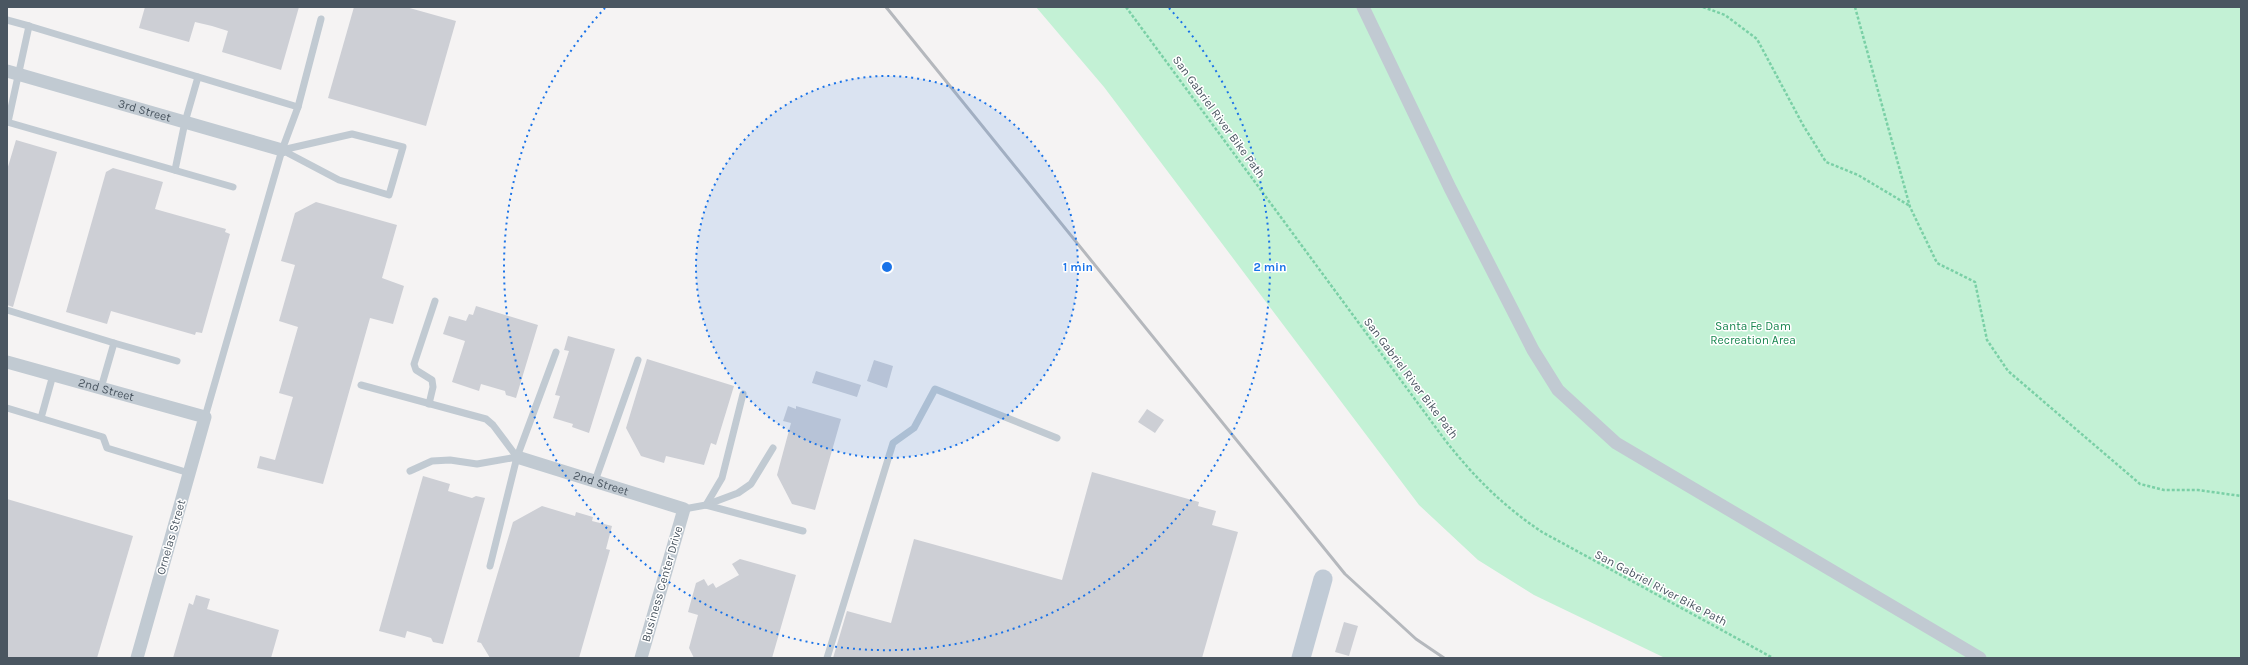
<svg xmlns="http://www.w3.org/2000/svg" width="2248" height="665" font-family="Karla,sans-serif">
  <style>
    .green { fill: #c3f1d5 }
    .building { fill: #cdcfd5 }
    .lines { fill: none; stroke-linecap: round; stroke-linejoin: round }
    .path { stroke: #7ad0a6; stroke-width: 2.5; stroke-dasharray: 3 2; stroke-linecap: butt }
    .lane { stroke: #c1cad2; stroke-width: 7 }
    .street { stroke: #c1cad2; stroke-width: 13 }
    .secondary { stroke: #c1cbd6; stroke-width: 19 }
    .rail { stroke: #b5b8bd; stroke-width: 3 }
    .ring { fill: none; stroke: #1a73e8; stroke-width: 2; stroke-dasharray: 2 4 }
    .labels { text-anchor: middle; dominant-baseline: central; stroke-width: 3; stroke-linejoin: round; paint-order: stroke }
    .street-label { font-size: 12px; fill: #4a5661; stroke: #fff }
    .park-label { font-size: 12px; fill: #17864f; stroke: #fff }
    .centre { fill: #1a73e8; stroke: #fff; stroke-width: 2 }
    .ring-label { font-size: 12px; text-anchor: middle; font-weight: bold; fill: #1a73e8; stroke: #fff; stroke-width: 3; stroke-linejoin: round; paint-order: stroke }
  </style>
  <rect width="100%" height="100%" fill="#f5f3f3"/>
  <polygon class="green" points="1036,7 2241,7 2241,658 1665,658 1534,595 1478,560 1419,505 1104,87"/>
  <g class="building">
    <polygon points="145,7 299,7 281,70 222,52 228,31 212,26 195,22 189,42 139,28"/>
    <polygon points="354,7 406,7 456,21 426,126 328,98"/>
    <polygon points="16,140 57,152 13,307 7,305 7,170"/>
    <polygon points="113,168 163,182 155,209 226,229 225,232 230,234 202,333 196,332 195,335 111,311 107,324 66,312 106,172"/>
    <polygon points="316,202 397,225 382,278 404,286 393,324 370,318 323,484 257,468 260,456 275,460 293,397 279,393 298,327 279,321 295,265 281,261 295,213"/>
    <polygon points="476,306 538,325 516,398 506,395 505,391 481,384 479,391 452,382 465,341 443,334 449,316 466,321 469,314 473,315"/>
    <polygon points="568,336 615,349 589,433 572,427 573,424 553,418 560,396 555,395 569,351 564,350"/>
    <polygon points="647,359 734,386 716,445 711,443 704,465 666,456 664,463 641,456 626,428"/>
    <polygon points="874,360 893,366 887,388 867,381"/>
    <polygon points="816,371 861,385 857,397 812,383"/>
    <polygon points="788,406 796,409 796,406 841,419 815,510 792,504 777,475 791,423 783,421"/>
    <polygon points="1147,409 1164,420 1155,433 1138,422"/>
    <polygon points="1092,472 1199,502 1198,506 1216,511 1212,525 1238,532 1202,658 833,658 847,611 891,623 914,539 1062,580"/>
    <polygon points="423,476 450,484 448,491 472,498 476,496 485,498 443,644 433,642 431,638 407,631 405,638 379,631"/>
    <polygon points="7,499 133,536 97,658 7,658"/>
    <polygon points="542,506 575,516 576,512 593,517 592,521 612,526 606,549 610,550 579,658 490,658 481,643 477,642 513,522"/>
    <polygon points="740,559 796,575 772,658 694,658 689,648 698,615 688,612 696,583 704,579 708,586 713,583 716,588 739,575 732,564"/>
    <polygon points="196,595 210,599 207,609 279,630 271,658 173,658 189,603 193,605"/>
    <polygon points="1344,622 1358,626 1349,656 1335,652"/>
  </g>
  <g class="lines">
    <g class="path">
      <path d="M1126 7 1445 440C1475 478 1502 505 1542 532L1773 658"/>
      <polyline points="1703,7 1725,15 1757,39 1803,125 1826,162 1858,175 1910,206"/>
      <polyline points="1855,7 1910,207 1937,263 1975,282 1987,340 2008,371 2140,484 2164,490 2198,490 2241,496"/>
    </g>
    <g class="lane">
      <polyline points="7,20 29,26"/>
      <polyline points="298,107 321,19"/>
      <polyline points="7,122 233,187"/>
      <polyline points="8,122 29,26 298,107 282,150 205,417"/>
      <polygon points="352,134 403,147 389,195 339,180 282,150"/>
      <polyline points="175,170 185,122 198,77"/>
      <polyline points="7,310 114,343 101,388"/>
      <polyline points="114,343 177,361"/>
      <polyline points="361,385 486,419 493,425 517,457"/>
      <polyline points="429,404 433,387 432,380 416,370 414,364 435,301"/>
      <polyline points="7,408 103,437 107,448 189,473"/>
      <polyline points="41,418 53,375"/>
      <polyline points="410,471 432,461 450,460 477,464 517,457"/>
      <polyline points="595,481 638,360"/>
      <polyline points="706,505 722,478 743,394"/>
      <polyline points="706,505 738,493 751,484 773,448"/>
      <polyline points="684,509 706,505 803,531"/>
      <polyline points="490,566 517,457 556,352"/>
      <polyline points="827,658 893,443 914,428 935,389 1057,438"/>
    </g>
    <g class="street">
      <polyline points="1363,7 1450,188 1533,350 1558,390 1616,443 1980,658"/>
      <path id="s1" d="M7 71 282 150"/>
      <path id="s2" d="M7 362 205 417 137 658"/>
      <path id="s3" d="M517 457 684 509 641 658"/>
    </g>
    <polyline class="secondary" points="1301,658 1323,579"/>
    <polyline class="rail" points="886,7 1345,574 1416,639 1444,658"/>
  </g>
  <circle cx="887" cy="267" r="191" fill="#1a73e8" fill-opacity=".12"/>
  <g class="ring">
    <circle cx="887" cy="267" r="191"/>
    <path d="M1169 8A383 383 0 1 1 605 8"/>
  </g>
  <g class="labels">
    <g class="street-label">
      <text stroke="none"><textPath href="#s1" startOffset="143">3rd Street</textPath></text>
      <text transform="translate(1219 117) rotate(54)">San Gabriel River Bike Path</text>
      <text transform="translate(1411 378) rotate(53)">San Gabriel River Bike Path</text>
      <text stroke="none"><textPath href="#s2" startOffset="103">2nd Street</textPath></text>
      <text stroke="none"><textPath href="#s3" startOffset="88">2nd Street</textPath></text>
      <text transform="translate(171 537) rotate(-74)">Ornelas Street</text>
      <text transform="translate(662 584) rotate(-74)">Business Center Drive</text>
      <text transform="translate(1661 588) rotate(28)">San Gabriel River Bike Path</text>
    </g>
    <g class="park-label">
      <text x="1753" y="326">Santa Fe Dam<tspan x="1753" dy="14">Recreation Area</tspan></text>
    </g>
  </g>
  <circle cx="887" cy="267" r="6" class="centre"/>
  <g class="ring-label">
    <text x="1078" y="271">1 min</text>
    <text x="1270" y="271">2 min</text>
  </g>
  <rect width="2248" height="665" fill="none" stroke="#4a5661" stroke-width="16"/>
</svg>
